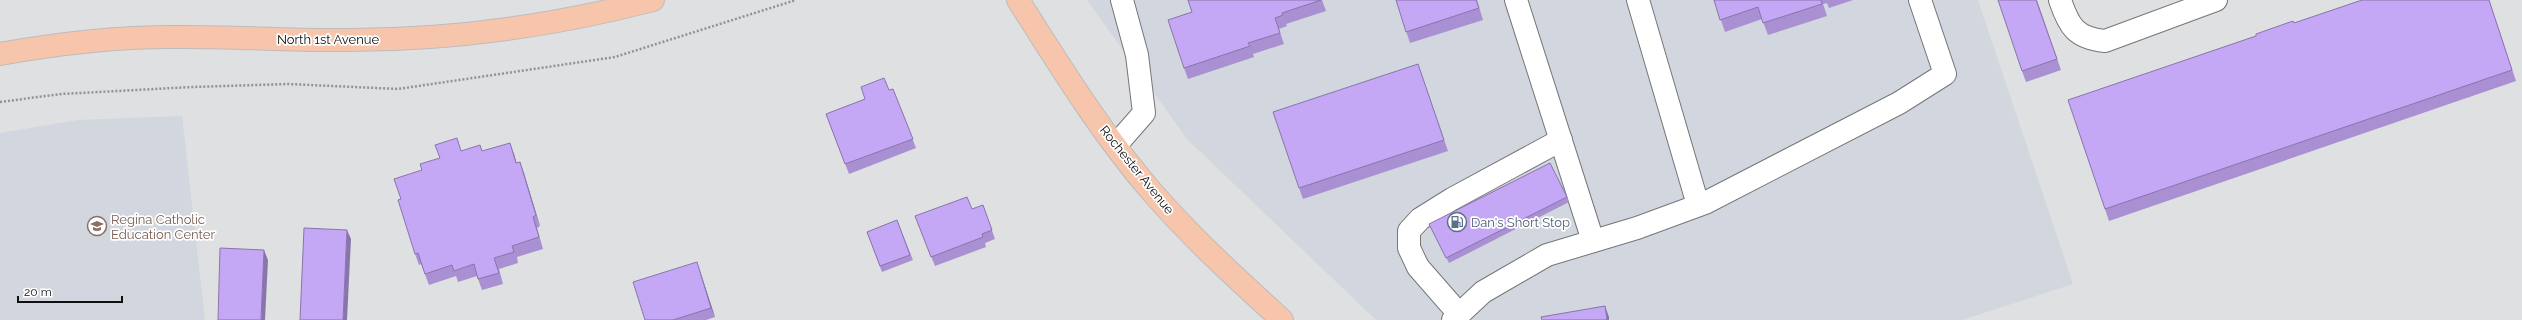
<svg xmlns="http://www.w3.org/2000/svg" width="2522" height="320" font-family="Raleway,sans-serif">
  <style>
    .built { fill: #d2d6de }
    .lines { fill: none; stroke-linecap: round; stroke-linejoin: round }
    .minor-casing { stroke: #767678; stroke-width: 24 }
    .major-casing { stroke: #bcbcbc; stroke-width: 24 }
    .path { stroke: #919293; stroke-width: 2.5; stroke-dasharray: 2 2; stroke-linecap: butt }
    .minor { stroke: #fff; stroke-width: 22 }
    .major { stroke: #f7c5ac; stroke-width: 22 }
    .wall { fill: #a990d3 }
    .shaded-wall { fill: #8975ac }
    .building { fill: #c4a7f5; stroke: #8975ac }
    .labels { text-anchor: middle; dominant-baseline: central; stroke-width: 3.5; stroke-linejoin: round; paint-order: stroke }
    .street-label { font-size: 13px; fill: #101011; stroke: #fff }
    .education-label { font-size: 13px; fill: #785e54; stroke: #fff; text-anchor: start }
    .service-label { font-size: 13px; fill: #4e5e75; stroke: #fff; text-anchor: start }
  </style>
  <rect width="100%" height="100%" fill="#dfe0e1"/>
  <g class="built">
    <polygon points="1087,0 1978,0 2073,284 1962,320 1376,320 1187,139"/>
    <polygon points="182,116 205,320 0,320 0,133 78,120"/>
  </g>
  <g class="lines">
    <defs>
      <g id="minor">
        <polyline points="1516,0 1593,241"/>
        <polyline points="1638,0 1698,205"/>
        <path d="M2060 0C2069 27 2076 38 2105 41L2216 0"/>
        <polyline points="1116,145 1144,113 1137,55 1122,0"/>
        <polyline points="1459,314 1418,267 1409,248 1409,231 1420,219 1452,199 1561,140"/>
        <polyline points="1453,320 1483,292 1547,255 1637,228 1705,203 1899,103 1945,74 1920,0"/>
      </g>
      <g id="major">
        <path d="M1018 0C1060 66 1101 133 1152 192 1192 238 1237 279 1282 320"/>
        <path d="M0 54C56 44 113 37 171 37 230 36 290 41 349 40 452 40 553 26 653 0"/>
      </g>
    </defs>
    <use href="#minor" class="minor-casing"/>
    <use href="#major" class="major-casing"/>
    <polyline class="path" points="0,102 61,94 192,87 288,84 398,89 615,57 796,0"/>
    <use href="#minor" class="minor"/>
    <use href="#major" class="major"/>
  </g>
  <g class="wall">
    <polygon points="1188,0 1322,0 1326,11 1286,24 1287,26 1279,29 1284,44 1253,54 1254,57 1188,79 1184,68 1192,12"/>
    <polygon points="1396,0 1477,0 1483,20 1410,43"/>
    <polygon points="1714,0 1853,0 1829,8 1827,3 1823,4 1827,16 1768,35 1762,19 1725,32"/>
    <polygon points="2037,0 2061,70 2026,82 2022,71"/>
    <polygon points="2489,0 2516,81 2109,221 2105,209 2256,36 2294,23"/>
    <polygon points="1418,64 1448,151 1303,199 1299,188"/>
    <polygon points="893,89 916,148 849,174 826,114"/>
    <polygon points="461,151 482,151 514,154 516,163 520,162 540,226 537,228 543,249 517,257 518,263 499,269 503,284 482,290 477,276 458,282 456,276 429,285 421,264 419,265 415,254 401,199 422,170"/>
    <polygon points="1567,197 1569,202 1449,263 1432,230 1429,224"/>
    <polygon points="983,205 995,239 985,243 986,247 935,266 915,216 972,209"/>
    <polygon points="897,220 913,260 882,272 867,232"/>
    <polygon points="700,271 715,317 706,320 645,320"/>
  </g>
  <g class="shaded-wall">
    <polygon points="510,143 514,154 520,174 516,163"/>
    <polygon points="520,162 524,173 540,226 536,215"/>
    <polygon points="347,230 351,239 347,320 343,320"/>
    <polygon points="264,250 268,260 265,320 261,320"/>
    <polygon points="697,262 700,271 715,317 711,308"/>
    <polygon points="1605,306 1609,317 1609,320 1607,320"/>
  </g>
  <g class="building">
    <polygon points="1188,0 1321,0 1282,13 1283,15 1275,18 1280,33 1248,43 1250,46 1184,68 1168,20 1192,12"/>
    <polygon points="1396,0 1476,0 1479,8 1406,32"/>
    <polygon points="1714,0 1821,0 1822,4 1763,23 1758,7 1720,20"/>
    <polygon points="1998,0 2036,0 2057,59 2022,71"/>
    <polygon points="2362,0 2489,0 2512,70 2105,209 2068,100 2256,36 2256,34 2293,21 2294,23"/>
    <polygon points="1418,64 1444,140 1299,188 1273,112"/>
    <polygon points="884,78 889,90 893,89 913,139 845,164 826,114 865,99 861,87"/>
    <polygon points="457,138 461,151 480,145 482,151 510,143 516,163 520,162 536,215 533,217 539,237 512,246 514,252 494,258 499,273 478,279 474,264 454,271 452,265 425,274 418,253 415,254 398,200 401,199 394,179 422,170 420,164 440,158 435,145"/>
    <polygon points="1550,163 1567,197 1446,258 1429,224"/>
    <polygon points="967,197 972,209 983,205 992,230 982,234 983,237 931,257 915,216"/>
    <polygon points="897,220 910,255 880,266 867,232"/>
    <polygon points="304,228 347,230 343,320 300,320"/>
    <polygon points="220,248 264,250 261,320 218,320"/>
    <polygon points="697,262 711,308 673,320 645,320 633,282"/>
    <polygon points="1605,306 1607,320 1542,320 1541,317"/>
  </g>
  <defs>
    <symbol id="fuel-ring" viewBox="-11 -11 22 22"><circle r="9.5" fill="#fff" stroke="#5c6f8a" stroke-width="1.5"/><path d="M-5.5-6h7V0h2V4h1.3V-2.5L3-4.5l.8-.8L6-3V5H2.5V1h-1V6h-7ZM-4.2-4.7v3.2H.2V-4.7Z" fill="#5c6f8a"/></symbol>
    <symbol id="school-ring" viewBox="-11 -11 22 22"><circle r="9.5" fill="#fff" stroke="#8d6e63" stroke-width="1.5"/><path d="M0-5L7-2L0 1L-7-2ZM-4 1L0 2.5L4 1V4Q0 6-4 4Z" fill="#8d6e63"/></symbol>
  </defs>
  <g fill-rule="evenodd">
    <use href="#fuel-ring" x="1446" y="211" width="22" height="22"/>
    <use href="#school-ring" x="86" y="215" width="22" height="22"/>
  </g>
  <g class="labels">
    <g class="street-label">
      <text x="328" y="39">North 1st Avenue</text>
      <text transform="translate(1137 170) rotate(51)">Rochester Avenue</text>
    </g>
    <g class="education-label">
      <text x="111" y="219">Regina Catholic<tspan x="111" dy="15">Education Center</tspan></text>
    </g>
    <g class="service-label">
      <text x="1471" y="222">Dan's Short Stop</text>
    </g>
  </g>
  <path d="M18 296v6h104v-6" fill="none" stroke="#101011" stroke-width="2"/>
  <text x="24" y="296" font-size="12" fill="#101011" stroke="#ffffff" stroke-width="3" paint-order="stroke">20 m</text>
</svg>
